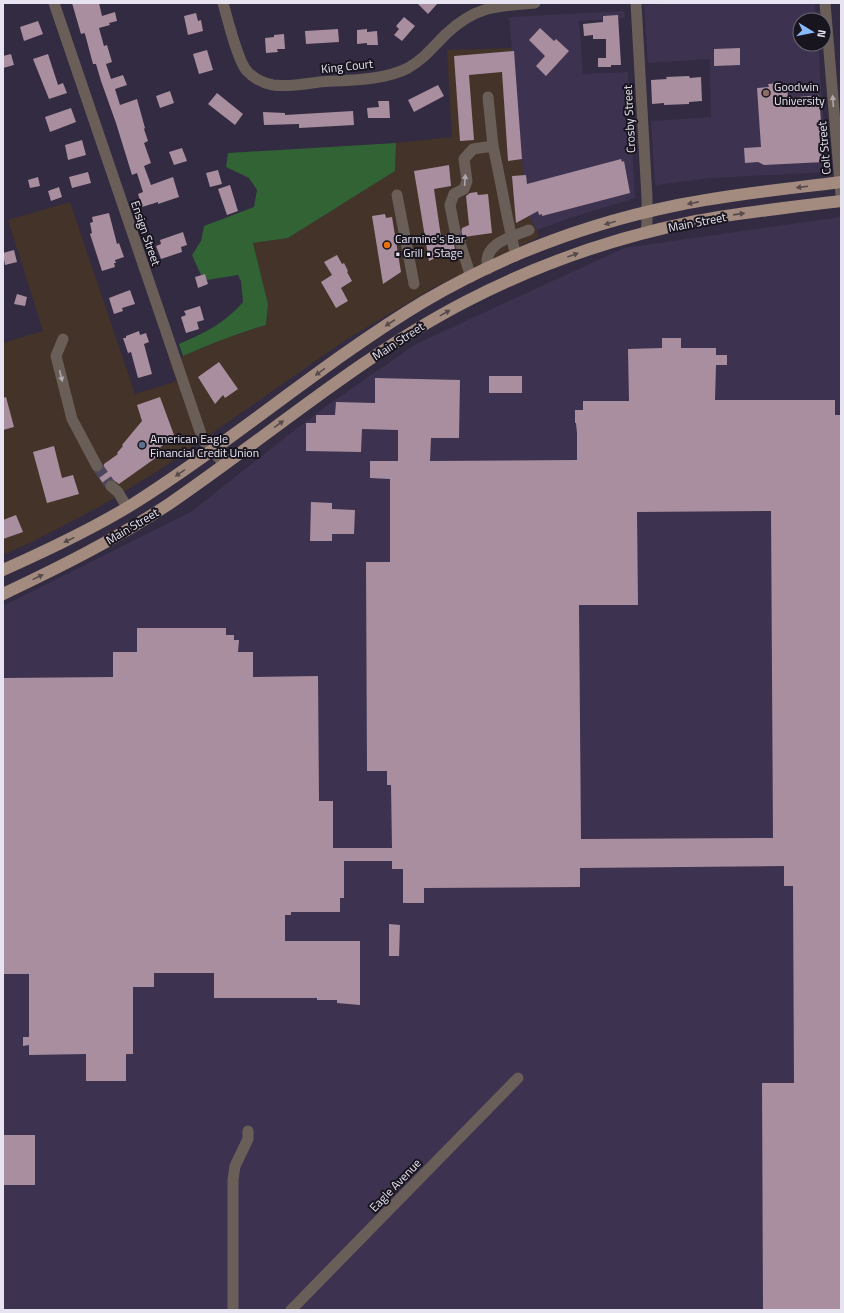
<svg xmlns="http://www.w3.org/2000/svg" width="844" height="1313" font-family="'Titillium Web',sans-serif">
  <style>
    .commercial { fill: #443329 }
    .built { fill: #3d3350 }
    .green { fill: #316335 }
    .building { fill: #a98e9f; fill-rule: evenodd }
    .lines { fill: none; stroke-linecap: round; stroke-linejoin: round }
    .minor-tunnel { stroke: #4d475b; stroke-width: 11; stroke-dasharray: 11 5.5; stroke-linecap: butt }
    .minor { stroke: #6a5e58; stroke-width: 11 }
    .major { stroke: #a38b7f; stroke-width: 12 }
    .oneway { fill: #afa7ac }
    .oneway2 { fill: #574a4a }
    .education-dot { fill: #8d6e63; stroke: #19151f; stroke-width: 1.5 }
    .food-dot { fill: #e8710a; stroke: #19151f; stroke-width: 1.5 }
    .service-dot { fill: #5c6f8a; stroke: #19151f; stroke-width: 1.5 }
    .labels { text-anchor: middle; dominant-baseline: central; stroke-width: 4; stroke-linejoin: round; paint-order: stroke }
    .street-label { font-size: 12px; fill: #e7e3f1; stroke: #19151f }
    .poi-label { font-size: 12px; fill: #e7e3f1; stroke: #19151f; text-anchor: start }
  </style>
  <rect width="100%" height="100%" fill="#322b41"/>
  <polygon class="commercial" points="512,48 527,213 537,230 539,237 433,288 347,339 161,469 101,506 32,542 3,555 3,343 43,331 8,220 70,202 135,394 177,381 169,362 218,341 266,325 268,304 253,243 288,238 395,171 396,143 452,137 447,50"/>
  <g class="built">
    <polygon points="681,3 815,3 816,20 800,20 800,44 818,44 827,172 712,178 655,185 651,121 711,117 710,59 648,63 644,5"/>
    <polygon points="624,11 625,18 579,21 583,74 628,72 635,198 573,217 537,230 527,213 509,17"/>
    <polygon points="841,217 841,1310 3,1310 3,606 191,512 296,429 332,402 416,344 624,248"/>
  </g>
  <path class="green" d="M396 143 395 171 288 238 253 243 268 304 266 325C237 333 210 344 183 356L179 344C204 333 224 324 243 302L241 281 238 275 207 280 205 274 201 275 192 255 201 241 204 226 254 207 257 190 249 178 226 167 228 153Z"/>
  <g class="building">
    <polygon points="72,3 99,3 102,16 115,12 117,21 109,23 110,25 99,28 104,46 107,45 112,62 106,64 111,79 123,75 127,85 115,89 120,105 137,99 145,128 144,129 148,141 144,143 151,163 144,166 151,185 173,177 179,197 158,204 158,202 142,207 138,194 143,192 137,173 132,175 116,123 101,81 96,64 93,64 85,34 84,33 81,34"/>
    <polygon points="417,3 438,3 428,14"/>
    <polygon points="196,13 198,21 201,20 203,31 188,35 184,16"/>
    <polygon points="618,15 621,65 611,65 611,67 598,67 598,58 606,58 606,39 593,39 593,35 584,36 583,24 603,22 603,16"/>
    <polygon points="404,17 415,26 402,41 394,35 399,29 396,26"/>
    <polygon points="38,21 43,34 24,41 20,27"/>
    <polygon points="540,28 554,41 556,39 569,51 546,76 536,66 545,56 529,40"/>
    <polygon points="338,29 339,42 306,44 305,31"/>
    <polygon points="367,29 367,32 377,31 378,45 367,45 367,43 357,44 357,30"/>
    <polygon points="284,34 285,49 277,49 278,52 266,53 265,38 274,37 274,35"/>
    <polygon points="740,48 740,65 714,66 714,49"/>
    <polygon points="207,50 213,70 199,74 193,54"/>
    <polygon points="514,51 522,159 508,161 502,72 469,75 474,140 460,141 454,56"/>
    <polygon points="11,54 14,65 3,68 3,56"/>
    <polygon points="48,54 58,85 63,83 67,93 49,99 33,59"/>
    <polygon points="689,76 690,78 701,77 702,101 689,102 689,104 664,105 664,103 652,104 651,80 667,79 666,77"/>
    <polygon points="780,83 780,87 787,86 788,98 819,95 824,162 764,165 758,162 745,163 744,148 761,147 757,88 769,87 768,84"/>
    <polygon points="438,85 444,96 414,112 408,100"/>
    <polygon points="170,91 174,103 160,108 156,96"/>
    <polygon points="217,93 243,114 235,125 208,104"/>
    <polygon points="378,101 389,101 390,118 368,118 367,108 379,107"/>
    <polygon points="71,108 76,122 50,132 45,117"/>
    <polygon points="353,111 354,125 299,128 299,124 264,125 263,112 285,113 285,115"/>
    <polygon points="82,140 86,155 68,160 65,145"/>
    <polygon points="182,148 187,161 174,165 169,152"/>
    <polygon points="621,159 622,162 624,161 630,193 542,216 542,214 539,215 538,211 516,223 512,176 526,175 527,184"/>
    <polygon points="449,165 451,186 434,189 441,237 449,234 452,237 457,238 461,234 462,228 469,225 466,196 470,193 477,192 478,195 488,194 492,233 464,237 466,242 463,239 458,240 454,244 455,249 429,261 414,171"/>
    <polygon points="218,170 222,184 210,187 206,173"/>
    <polygon points="88,172 91,183 72,188 69,177"/>
    <polygon points="38,177 40,186 30,188 28,180"/>
    <polygon points="230,185 238,211 227,215 218,189"/>
    <polygon points="59,187 62,197 51,201 48,191"/>
    <polygon points="109,213 117,244 119,243 124,257 115,260 116,263 114,263 115,267 102,271 90,234 92,233 90,223 93,222 92,217"/>
    <polygon points="385,214 386,218 392,217 401,272 383,284 372,216"/>
    <polygon points="183,232 187,245 181,247 182,252 161,259 156,246 161,244 160,240"/>
    <polygon points="14,250 17,262 5,265 3,253"/>
    <polygon points="337,255 342,264 344,263 348,271 347,272 352,281 341,288 348,301 336,308 321,282 332,275 324,262"/>
    <polygon points="205,274 208,284 198,288 195,277"/>
    <polygon points="130,290 135,304 122,308 123,311 114,314 109,298"/>
    <polygon points="17,294 27,297 25,306 14,304"/>
    <polygon points="200,306 204,320 197,322 199,329 186,333 181,317 186,315 184,311"/>
    <polygon points="139,331 140,335 146,333 149,342 144,344 152,374 138,378 131,352 128,353 123,338 126,338 126,336"/>
    <path d="M662 338H681V348H716V355H727V365H716L715 400H835V415H841V1310H763L762 1083H794L793 886H784V866L580 868V887L424 888V903H403V869H392V861H344V898H340V912H291V915H285V941H360V1005L337 1003V1000H317V998H214V973H154V987H133V1054H126V1081H86V1054L29 1055V1045L23 1046V1037H29V974H3V678L113 677V652H137V628H226V635H234V640H239L238 652H253V677L318 676 319 801H333V848H392L391 785H387V771H367L366 562H390V479L370 478V461H398V430L362 429 361 452 306 451V423H316V415H335L336 402 375 403V378L460 380 459 438H431L430 461 577 460V433L576 423H575V410H583V401H629L628 349 662 348ZM771 511 773 838 581 839 579 605H638L637 512Z"/>
    <polygon points="219,362 238,389 225,398 223,395 215,404 198,377"/>
    <rect x="489" y="376" width="33" height="17"/>
    <polygon points="6,397 14,427 3,430 3,398"/>
    <polygon points="160,397 174,435 154,453 157,457 119,484 112,479 106,481 104,485 96,473 101,472 103,469 104,464 118,454 117,453 123,446 122,445 142,421 137,405"/>
    <polygon points="54,446 62,478 73,475 79,494 47,503 33,452"/>
    <polygon points="311,502 332,503 332,509 355,510 354,534 332,534 332,541 310,541"/>
    <polygon points="16,515 23,532 3,539 3,520"/>
    <polygon points="389,924 400,925 399,956 389,956"/>
    <rect x="3" y="1135" width="32" height="50"/>
  </g>
  <g class="lines">
    <g class="minor-tunnel">
      <polyline points="455,231 461,246"/>
      <polyline points="97,466 111,486"/>
    </g>
    <g class="minor">
      <polyline points="54,3 202,437 207,446 225,464"/>
      <path d="M223 3C227 17 238 62 247 71 254 79 263 83 273 85 288 87 304 84 319 82 346 80 383 81 408 68 424 59 433 47 446 34 476 6 496 6 535 3"/>
      <polyline points="636,3 647,198 647,222 646,233"/>
      <polyline points="825,3 841,195"/>
      <polyline points="488,97 493,146"/>
      <polyline points="397,195 414,284"/>
      <path d="M455 231 450 205 454 194 464 189 467 181 464 159 473 149 493 146C501 182 507 220 516 256"/>
      <polyline points="461,246 471,277"/>
      <path d="M488 269C481 244 511 237 529 230"/>
      <polyline points="63,339 56,356 72,419 97,466"/>
      <polyline points="111,486 118,492 127,507"/>
      <polyline points="233,1310 233,1180 235,1166 248,1139 248,1131"/>
      <polyline points="291,1310 518,1078"/>
    </g>
    <g class="major">
      <path d="M3 570C48 550 91 530 133 504 233 441 322 363 423 302 501 256 589 223 678 205 732 194 787 189 841 182"/>
      <path d="M3 594C60 567 116 539 169 504 267 437 359 357 465 302 538 264 616 237 696 221 744 212 793 207 841 201"/>
    </g>
  </g>
  <defs><path id="oneway-solid" d="M-6-.8H1V-3.2L6.5 0L1 3.2V.8H-6Z"/></defs>
  <g class="oneway">
    <use href="#oneway-solid" transform="translate(833 101) rotate(-94)"/>
    <use href="#oneway-solid" transform="translate(465 180) rotate(-86)"/>
    <use href="#oneway-solid" transform="translate(61 376) rotate(76)"/>
  </g>
  <g class="oneway2">
    <use href="#oneway-solid" transform="translate(802 187) rotate(173)"/>
    <use href="#oneway-solid" transform="translate(693 203) rotate(169)"/>
    <use href="#oneway-solid" transform="translate(739 214) rotate(-8)"/>
    <use href="#oneway-solid" transform="translate(610 223) rotate(164)"/>
    <use href="#oneway-solid" transform="translate(573 255) rotate(-20)"/>
    <use href="#oneway-solid" transform="translate(445 313) rotate(-29)"/>
    <use href="#oneway-solid" transform="translate(390 323) rotate(147)"/>
    <use href="#oneway-solid" transform="translate(320 372) rotate(144)"/>
    <use href="#oneway-solid" transform="translate(279 424) rotate(-36)"/>
    <use href="#oneway-solid" transform="translate(180 473) rotate(145)"/>
    <use href="#oneway-solid" transform="translate(69 540) rotate(154)"/>
    <use href="#oneway-solid" transform="translate(38 577) rotate(-26)"/>
  </g>
  <circle class="education-dot" cx="766" cy="93" r="4"/>
  <circle class="food-dot" cx="387" cy="245" r="4"/>
  <circle class="service-dot" cx="142" cy="445" r="4"/>
  <g class="labels">
    <g class="street-label">
      <text transform="translate(347 66) rotate(-6)">King Court</text>
      <text transform="translate(629 119) rotate(-93)">Crosby Street</text>
      <text transform="translate(824 148) rotate(-95)">Colt Street</text>
      <text transform="translate(697 222) rotate(-11)">Main Street</text>
      <text transform="translate(146 233) rotate(71)">Ensign Street</text>
      <text transform="translate(398 341) rotate(-33)">Main Street</text>
      <text transform="translate(132 526) rotate(-31)">Main Street</text>
      <text transform="translate(395 1185) rotate(-46)">Eagle Avenue</text>
    </g>
    <g class="poi-label">
      <text x="774" y="86">Goodwin<tspan x="774" dy="14">University</tspan></text>
      <text x="395" y="238">Carmine's Bar<tspan x="395" dy="14">• Grill • Stage</tspan></text>
      <text x="150" y="438">American Eagle<tspan x="150" dy="14">Financial Credit Union</tspan></text>
    </g>
  </g>
  <rect width="844" height="1313" fill="none" stroke="#e7e3f1" stroke-width="8"/>
  <g transform="translate(812 32) rotate(100)"><circle r="19" fill="#19151f" stroke="#6b6773"/>
  <path d="M0-3L7 15L0 10L-7 15Z" fill="#88bafc"/>
  <text y="-6" font-size="11" font-weight="bold" text-anchor="middle" fill="#e7e3f1">N</text>
  </g>
</svg>
